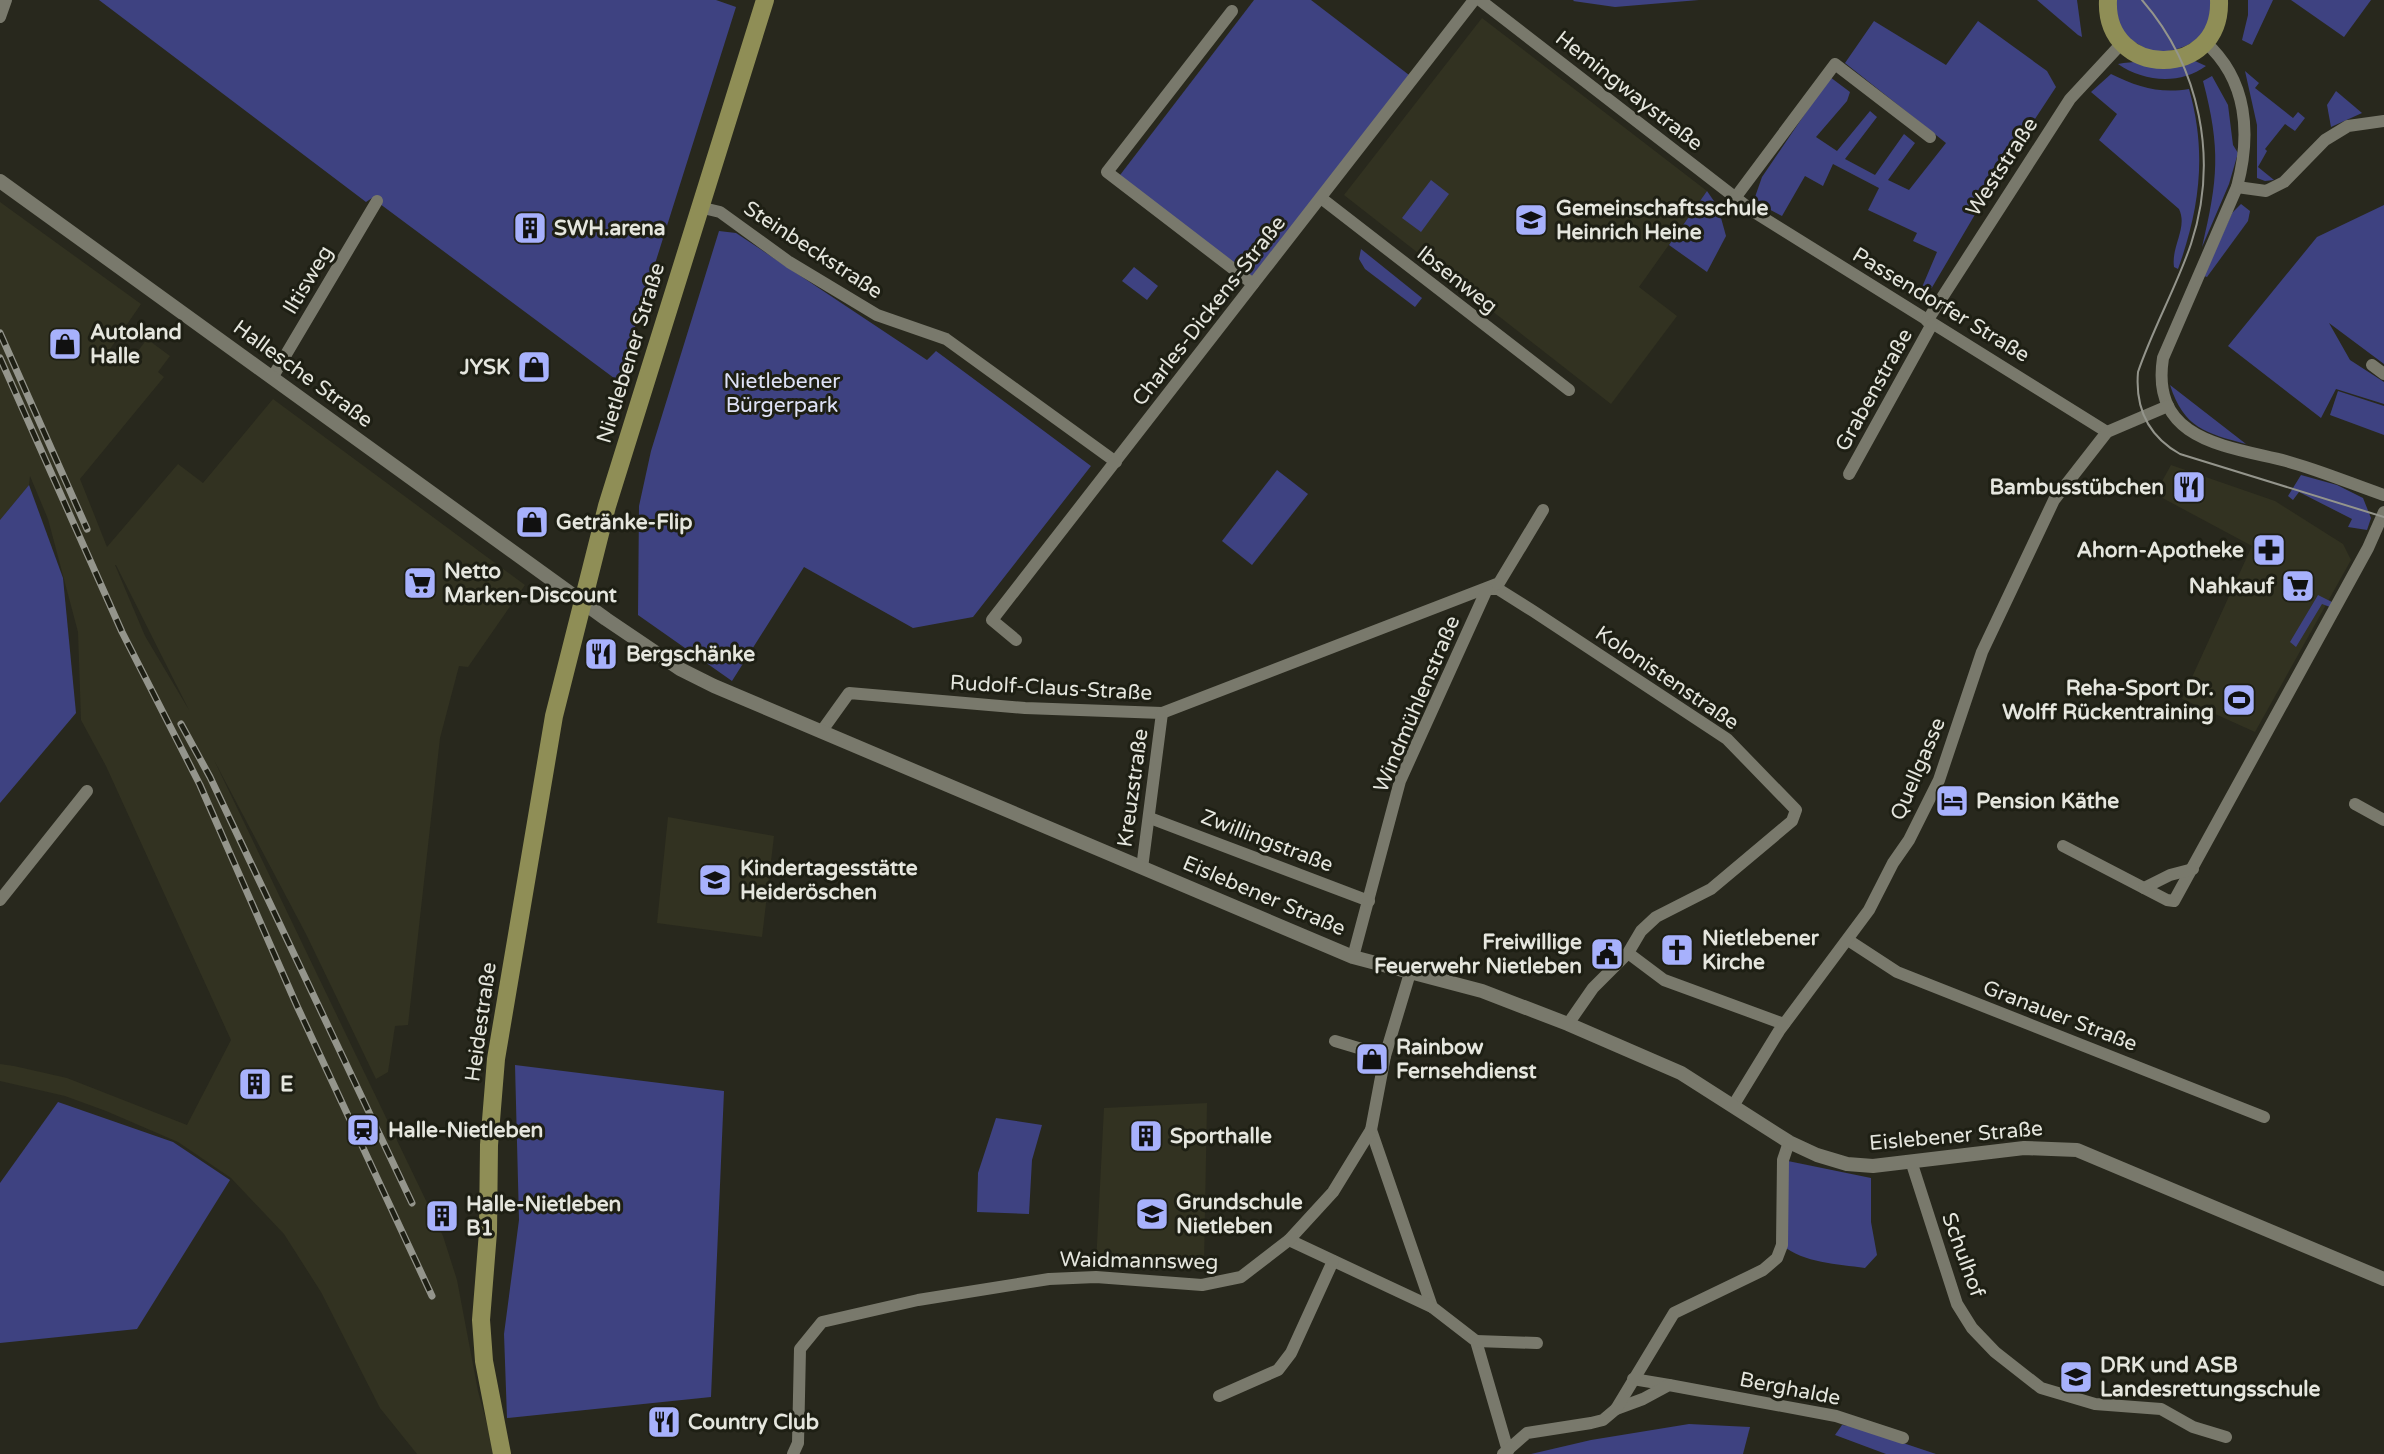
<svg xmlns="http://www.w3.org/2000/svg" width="2384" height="1454" font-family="'Varela Round',sans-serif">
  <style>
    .built { fill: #323221; fill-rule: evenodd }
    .green { fill: #3e4281 }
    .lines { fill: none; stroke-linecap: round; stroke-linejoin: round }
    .minor { stroke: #79796c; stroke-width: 12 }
    .tertiary { stroke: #79796c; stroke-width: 14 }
    .secondary { stroke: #8f8e56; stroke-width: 18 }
    .tram { stroke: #94958c; stroke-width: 2 }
    .rail-casing { stroke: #94958c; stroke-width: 7 }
    .rail { stroke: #1e1f14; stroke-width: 4.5; stroke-dasharray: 13; stroke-linecap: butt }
    .labels { text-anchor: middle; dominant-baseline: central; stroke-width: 6; stroke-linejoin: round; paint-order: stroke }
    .street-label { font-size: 21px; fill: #e5e6de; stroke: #1e1f14 }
    .poi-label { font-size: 21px; font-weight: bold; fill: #e5e6de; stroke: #1e1f14; text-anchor: start }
    .park-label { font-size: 21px; fill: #dfe2f7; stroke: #1e1f14 }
  </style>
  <rect width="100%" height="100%" fill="#28281d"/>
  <g class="built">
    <polygon points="1482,18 1707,191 1639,287 1677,316 1611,404 1344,195"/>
    <path d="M0 202 141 304 110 349 129 363 147 339 170 356 158 372 164 377 80 479 107 547 178 464 203 483 273 399 525 585 468 667 459 666 440 738 408 1025 395 1026 388 1072 376 1079 306 934 214 760 443 1236 457 1280 478 1391 495 1454H417L380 1408 321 1292 284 1234 231 1178 178 1142 106 1111 65 1096 0 1081V1064L14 1066 67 1078 187 1125 231 1040 106 766 81 720 78 632 48 519 30 476 29 485 0 520ZM115 565H116L189 710 145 636Z"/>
    <polygon points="2171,465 2275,501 2343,544 2351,560 2255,732 2182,699 2252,546 2155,494"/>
    <polygon points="668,817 774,836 762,937 657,923"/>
    <polygon points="1207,1103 1204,1264 1096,1264 1104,1108"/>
  </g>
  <g class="green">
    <polygon points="99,0 716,0 736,7 618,381 372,198 366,202"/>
    <polygon points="1254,0 1311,0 1413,78 1253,284 1117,179"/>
    <polygon points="1699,0 1615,7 1573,1 1574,0"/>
    <polygon points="2037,0 2077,0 2082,37 2078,35"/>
    <path d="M2113 0H2213C2208 41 2192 47 2154 54L2120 33Z"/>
    <polygon points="2248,0 2273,0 2252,45 2242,40 2248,15"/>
    <polygon points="2291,0 2371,0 2344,37"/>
    <polygon points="1874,21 1946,65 1978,21 2047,71 2056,87 2000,172 1927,296 1921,301 1917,299 1937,252 1913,241 1917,233 1868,210 1879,188 1833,164 1823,186 1805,176 1782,216 1763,206 1755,197 1762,177 1830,77 1850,92 1847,101 1816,137 1837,151 1870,111 1877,117 1845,159 1875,175 1904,134 1915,143 1888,180 1909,190 1946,143 1845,63"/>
    <path d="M2195 61 2206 66C2180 85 2144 82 2118 64 2143 59 2167 66 2195 61Z"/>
    <polygon points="2245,71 2259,83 2255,88 2293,118 2298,112 2305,118 2295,131 2285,124 2265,149 2267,151 2258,167 2274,180 2265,181 2257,178 2257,125"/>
    <path d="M2111 74C2137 87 2160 94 2189 89 2207 152 2200 208 2178 269L2174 267C2171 246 2188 228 2179 209L2099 140 2117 114 2091 92Z"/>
    <path d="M2212 76 2228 105 2233 145 2238 153 2229 184 2202 247C2218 180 2221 149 2203 81Z"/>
    <polygon points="2336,91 2362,113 2331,127 2327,105"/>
    <polygon points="1431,180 1449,194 1421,232 1402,218"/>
    <polygon points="1707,191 1718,207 1726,236 1707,272 1669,245"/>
    <polygon points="2241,204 2250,211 2248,221 2207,277 2204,276 2232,213"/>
    <polygon points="2384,205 2384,364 2329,323 2350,360 2384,382 2384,404 2336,389 2321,418 2228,346 2317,237"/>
    <polygon points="719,231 736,233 927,360 936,351 1091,466 973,617 913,628 804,567 732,681 638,615 639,506 651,451"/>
    <polygon points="1361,249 1422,298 1415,307 1365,269 1359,259"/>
    <polygon points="1134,267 1158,286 1147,300 1122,281"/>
    <path d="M2170 385 2246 444C2205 433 2184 428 2170 385Z"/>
    <polygon points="2338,391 2384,406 2384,435 2330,415"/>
    <polygon points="1277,470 1308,494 1252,565 1222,541"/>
    <polygon points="2301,475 2337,485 2363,498 2371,518 2367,530 2348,527 2352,519 2299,492 2293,500 2288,496"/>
    <polygon points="29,485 63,578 76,713 0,803 0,520"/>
    <polygon points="2318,595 2332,602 2330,607 2322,604 2296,647 2290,642"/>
    <polygon points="515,1065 724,1091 711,1397 507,1418 504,1334 519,1220"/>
    <polygon points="58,1102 173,1142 230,1180 137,1329 0,1343 0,1183"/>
    <polygon points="996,1118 1042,1125 1032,1160 1029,1214 977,1212 978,1173"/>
    <path d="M1783 1160 1871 1178V1222L1877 1255 1865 1268C1837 1264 1804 1263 1782 1245Z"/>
    <polygon points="1689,1424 1750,1427 1743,1454 1531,1454 1591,1440"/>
    <polygon points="1842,1425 1855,1427 1936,1454 1886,1454 1835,1435"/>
  </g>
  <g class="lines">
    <g class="minor">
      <polyline points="1480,0 1754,212 2107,432"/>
      <polyline points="1232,11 1107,172 1253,284"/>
      <polyline points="0,17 6,0"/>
      <path d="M2205 42C2248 80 2251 135 2237 187L2163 358C2150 441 2227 446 2286 461 2319 470 2352 484 2384 495"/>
      <polyline points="2237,187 2266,191 2284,182 2325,140 2348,126 2384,121"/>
      <polyline points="1321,198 1569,390"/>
      <polyline points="1735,198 1835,64 1930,137"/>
      <polyline points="699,207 720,212 789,262 877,315 946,339 1116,462"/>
      <polyline points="1927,321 2070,99 2122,43"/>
      <polyline points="2372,365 2384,374"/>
      <polyline points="272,378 377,201"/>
      <polyline points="1849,474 1932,324"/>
      <polyline points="1487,589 1498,589 1533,611 1727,739 1796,810 1792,821 1711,889 1656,917 1641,931 1628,953 1593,988 1568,1024"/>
      <polyline points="1016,640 992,620 1474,0"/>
      <polyline points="821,732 849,693 1025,708 1162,713 1499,583 1543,510"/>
      <polyline points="2355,804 2384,820"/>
      <polyline points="1150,818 1369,901"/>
      <polyline points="2063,846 2167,900 2174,901 2368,548 2384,512"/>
      <polyline points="1142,868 1162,713"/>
      <polyline points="2144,888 2170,875 2193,869"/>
      <polyline points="0,900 87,791"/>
      <polyline points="1848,940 1897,972 2264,1117"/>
      <polyline points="1628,953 1664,980 1784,1024"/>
      <polyline points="1353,957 1400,781 1487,589"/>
      <polyline points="1335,1041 1385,1056"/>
      <polyline points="1733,1106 1779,1031 1869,910 1893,863 1909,840 1939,780 1982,652 2054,500 2107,432 2168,406"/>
      <polyline points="1371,1130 1432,1307"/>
      <polyline points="1911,1161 1957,1304 1972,1328 1995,1352 2041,1388 2095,1404 2161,1409 2193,1427 2226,1437"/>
      <polyline points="1289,1240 1432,1307 1476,1341 1508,1451"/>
      <polyline points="1476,1341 1537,1343"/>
      <polyline points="1633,1379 1669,1385"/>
      <polyline points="1219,1396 1278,1370 1291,1353 1333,1261"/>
      <polyline points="1616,1409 1643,1399 1669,1385 1836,1416 1903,1438"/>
      <polyline points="793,1454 798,1443 800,1349 822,1322 918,1300 1049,1279 1096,1277 1202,1285 1241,1277 1289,1240 1333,1192 1371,1130 1385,1056 1410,973"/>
      <polyline points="1503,1454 1527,1433 1591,1423 1603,1420 1616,1409 1674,1313 1763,1270 1777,1258 1782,1245 1783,1160 1789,1142"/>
    </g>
    <polyline class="tertiary" points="0,181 606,619 680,669 714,686 1353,957 1482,991 1568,1024 1681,1073 1789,1142 1817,1155 1847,1164 1873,1166 2024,1148 2077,1150 2384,1279"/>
    <g class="secondary">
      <path d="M2108 0C2104 79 2222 81 2219 0"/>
      <polyline points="502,1454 484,1361 481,1320 488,1232 489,1145 496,1059 554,716 607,506 765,0"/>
    </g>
    <path class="tram" d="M2142 0C2200 67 2219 159 2191 244 2176 288 2153 328 2138 372 2135 408 2148 436 2180 454L2384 517"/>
    <defs>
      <g id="rail">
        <polyline points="0,333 87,529"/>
        <polyline points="0,358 122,632 200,785 297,1006 432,1296"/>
        <polyline points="181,724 210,777 412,1203"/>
      </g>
    </defs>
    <use href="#rail" class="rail-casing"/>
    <use href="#rail" class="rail"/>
  </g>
  <defs>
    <symbol id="school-square" viewBox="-11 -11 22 22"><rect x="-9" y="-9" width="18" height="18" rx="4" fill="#a7b1fc" stroke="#1e1f14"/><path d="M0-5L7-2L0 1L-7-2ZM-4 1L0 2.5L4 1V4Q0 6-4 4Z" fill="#111"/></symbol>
    <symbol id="building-square" viewBox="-11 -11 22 22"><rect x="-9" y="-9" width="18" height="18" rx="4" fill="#a7b1fc" stroke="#1e1f14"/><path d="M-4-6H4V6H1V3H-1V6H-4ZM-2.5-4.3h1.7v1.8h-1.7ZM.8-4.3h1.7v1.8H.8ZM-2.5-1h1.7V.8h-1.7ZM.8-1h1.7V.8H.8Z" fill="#111"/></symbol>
    <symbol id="shop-square" viewBox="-11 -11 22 22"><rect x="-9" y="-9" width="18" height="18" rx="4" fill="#a7b1fc" stroke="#1e1f14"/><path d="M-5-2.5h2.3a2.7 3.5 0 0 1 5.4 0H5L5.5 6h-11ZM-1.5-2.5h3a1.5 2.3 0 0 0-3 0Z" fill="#111"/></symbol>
    <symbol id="restaurant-square" viewBox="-11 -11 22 22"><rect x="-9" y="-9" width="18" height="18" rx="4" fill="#a7b1fc" stroke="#1e1f14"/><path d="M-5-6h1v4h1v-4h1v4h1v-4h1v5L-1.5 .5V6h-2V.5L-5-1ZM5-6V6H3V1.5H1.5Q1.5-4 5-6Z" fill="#111"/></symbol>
    <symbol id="pharmacy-square" viewBox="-11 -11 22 22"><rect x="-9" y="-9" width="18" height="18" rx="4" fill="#a7b1fc" stroke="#1e1f14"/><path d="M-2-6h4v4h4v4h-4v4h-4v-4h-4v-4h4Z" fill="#111"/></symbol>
    <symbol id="supermarket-square" viewBox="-11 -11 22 22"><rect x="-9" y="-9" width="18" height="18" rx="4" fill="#a7b1fc" stroke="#1e1f14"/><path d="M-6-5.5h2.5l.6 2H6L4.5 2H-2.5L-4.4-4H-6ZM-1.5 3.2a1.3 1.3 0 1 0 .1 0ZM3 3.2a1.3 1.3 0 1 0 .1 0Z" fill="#111"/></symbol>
    <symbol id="stadium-square" viewBox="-11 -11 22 22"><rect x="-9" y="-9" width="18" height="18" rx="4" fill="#a7b1fc" stroke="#1e1f14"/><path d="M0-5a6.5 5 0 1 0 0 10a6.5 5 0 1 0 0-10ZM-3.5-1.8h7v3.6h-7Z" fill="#111"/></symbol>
    <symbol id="hotel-square" viewBox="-11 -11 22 22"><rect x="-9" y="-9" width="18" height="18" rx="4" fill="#a7b1fc" stroke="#1e1f14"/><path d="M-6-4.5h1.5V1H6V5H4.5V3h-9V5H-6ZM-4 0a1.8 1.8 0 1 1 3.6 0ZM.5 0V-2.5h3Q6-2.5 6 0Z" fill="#111"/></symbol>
    <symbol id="church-square" viewBox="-11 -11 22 22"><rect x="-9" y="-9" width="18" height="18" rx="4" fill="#a7b1fc" stroke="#1e1f14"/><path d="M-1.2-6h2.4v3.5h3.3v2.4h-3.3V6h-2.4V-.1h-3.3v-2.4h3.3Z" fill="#111"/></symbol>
    <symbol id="civic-square" viewBox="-11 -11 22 22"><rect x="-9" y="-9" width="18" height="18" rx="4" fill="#a7b1fc" stroke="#1e1f14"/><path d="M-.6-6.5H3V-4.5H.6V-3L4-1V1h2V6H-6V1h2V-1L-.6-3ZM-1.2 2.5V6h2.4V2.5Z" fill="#111"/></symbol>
    <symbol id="station-square" viewBox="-11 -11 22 22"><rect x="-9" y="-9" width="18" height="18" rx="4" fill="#a7b1fc" stroke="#1e1f14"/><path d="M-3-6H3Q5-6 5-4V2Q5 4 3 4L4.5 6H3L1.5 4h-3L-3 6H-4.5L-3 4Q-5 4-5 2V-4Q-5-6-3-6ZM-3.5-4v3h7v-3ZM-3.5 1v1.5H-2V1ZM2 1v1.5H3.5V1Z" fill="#111"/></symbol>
  </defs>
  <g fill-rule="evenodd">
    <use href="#school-square" x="1512" y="201" width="38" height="38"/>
    <use href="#building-square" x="511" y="209" width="38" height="38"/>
    <use href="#shop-square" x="46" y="325" width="38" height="38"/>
    <use href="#shop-square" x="515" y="348" width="38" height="38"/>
    <use href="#restaurant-square" x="2170" y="468" width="38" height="38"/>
    <use href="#shop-square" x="513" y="503" width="38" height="38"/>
    <use href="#pharmacy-square" x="2250" y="531" width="38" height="38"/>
    <use href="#supermarket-square" x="401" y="564" width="38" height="38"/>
    <use href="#supermarket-square" x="2279" y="567" width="38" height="38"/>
    <use href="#restaurant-square" x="582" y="635" width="38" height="38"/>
    <use href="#stadium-square" x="2220" y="681" width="38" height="38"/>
    <use href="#hotel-square" x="1933" y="782" width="38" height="38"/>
    <use href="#school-square" x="696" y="861" width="38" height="38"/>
    <use href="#church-square" x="1658" y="931" width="38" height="38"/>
    <use href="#civic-square" x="1588" y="935" width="38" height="38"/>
    <use href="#shop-square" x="1353" y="1040" width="38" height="38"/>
    <use href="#building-square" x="236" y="1065" width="38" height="38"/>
    <use href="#station-square" x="344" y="1111" width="38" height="38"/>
    <use href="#building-square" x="1127" y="1117" width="38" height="38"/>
    <use href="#school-square" x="1133" y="1195" width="38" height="38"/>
    <use href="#building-square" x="423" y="1197" width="38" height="38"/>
    <use href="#school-square" x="2057" y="1358" width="38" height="38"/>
    <use href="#restaurant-square" x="645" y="1403" width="38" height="38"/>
  </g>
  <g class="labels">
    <g class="street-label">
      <text transform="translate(1629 91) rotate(38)">Hemingwaystraße</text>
      <text transform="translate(2002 167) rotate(-57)">Weststraße</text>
      <text transform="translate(813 250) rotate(33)">Steinbeckstraße</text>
      <text transform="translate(308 280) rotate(-59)">Iltisweg</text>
      <text transform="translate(1457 280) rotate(38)">Ibsenweg</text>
      <text transform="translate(1941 305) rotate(31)">Passendorfer Straße</text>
      <text transform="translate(1209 311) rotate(-52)">Charles-Dickens-Straße</text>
      <text transform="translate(631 353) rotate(-73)">Nietlebener Straße</text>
      <text transform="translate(303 374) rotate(36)">Hallesche Straße</text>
      <text transform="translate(1874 390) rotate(-61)">Grabenstraße</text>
      <text transform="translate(1667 678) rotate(34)">Kolonistenstraße</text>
      <text transform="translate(1051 688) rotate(3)">Rudolf-Claus-Straße</text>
      <text transform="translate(1417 704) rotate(-67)">Windmühlenstraße</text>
      <text transform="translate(1918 769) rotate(-67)">Quellgasse</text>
      <text transform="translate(1133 788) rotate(-82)">Kreuzstraße</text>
      <text transform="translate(1267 841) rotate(21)">Zwillingstraße</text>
      <text transform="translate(1264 896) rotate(23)">Eislebener Straße</text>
      <text transform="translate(2060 1016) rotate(21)">Granauer Straße</text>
      <text transform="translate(481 1022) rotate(-82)">Heidestraße</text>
      <text transform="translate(1956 1136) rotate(-5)">Eislebener Straße</text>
      <text transform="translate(1963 1255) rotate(70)">Schulhof</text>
      <text transform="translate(1139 1261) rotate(1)">Waidmannsweg</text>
      <text transform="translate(1790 1389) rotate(11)">Berghalde</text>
    </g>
    <g class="poi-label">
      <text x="1556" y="208">Gemeinschaftsschule<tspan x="1556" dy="24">Heinrich Heine</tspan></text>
      <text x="554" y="228">SWH.arena</text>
      <text x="90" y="332">Autoland<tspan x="90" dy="24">Halle</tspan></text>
      <text x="510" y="367" text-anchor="end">JYSK</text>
      <text x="2164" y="487" text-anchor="end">Bambusstübchen</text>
      <text x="556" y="522">Getränke-Flip</text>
      <text x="2244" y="550" text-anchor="end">Ahorn-Apotheke</text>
      <text x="444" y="571">Netto<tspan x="444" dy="24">Marken-Discount</tspan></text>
      <text x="2274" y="586" text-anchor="end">Nahkauf</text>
      <text x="626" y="654">Bergschänke</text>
      <text x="2214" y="688" text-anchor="end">Reha-Sport Dr.<tspan x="2214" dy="24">Wolff Rückentraining</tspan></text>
      <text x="1976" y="801">Pension Käthe</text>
      <text x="740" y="868">Kindertagesstätte<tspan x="740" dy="24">Heideröschen</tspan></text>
      <text x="1702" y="938">Nietlebener<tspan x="1702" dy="24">Kirche</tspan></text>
      <text x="1582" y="942" text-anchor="end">Freiwillige<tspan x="1582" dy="24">Feuerwehr Nietleben</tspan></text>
      <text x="1396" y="1047">Rainbow<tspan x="1396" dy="24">Fernsehdienst</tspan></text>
      <text x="280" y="1084">E</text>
      <text x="388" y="1130">Halle-Nietleben</text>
      <text x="1170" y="1136">Sporthalle</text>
      <text x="1176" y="1202">Grundschule<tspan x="1176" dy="24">Nietleben</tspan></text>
      <text x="466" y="1204">Halle-Nietleben<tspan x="466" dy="24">B1</tspan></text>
      <text x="2100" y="1365">DRK und ASB<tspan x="2100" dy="24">Landesrettungsschule</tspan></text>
      <text x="688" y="1422">Country Club</text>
    </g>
    <g class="park-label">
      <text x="782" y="381">Nietlebener<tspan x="782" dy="24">Bürgerpark</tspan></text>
    </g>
  </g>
</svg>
